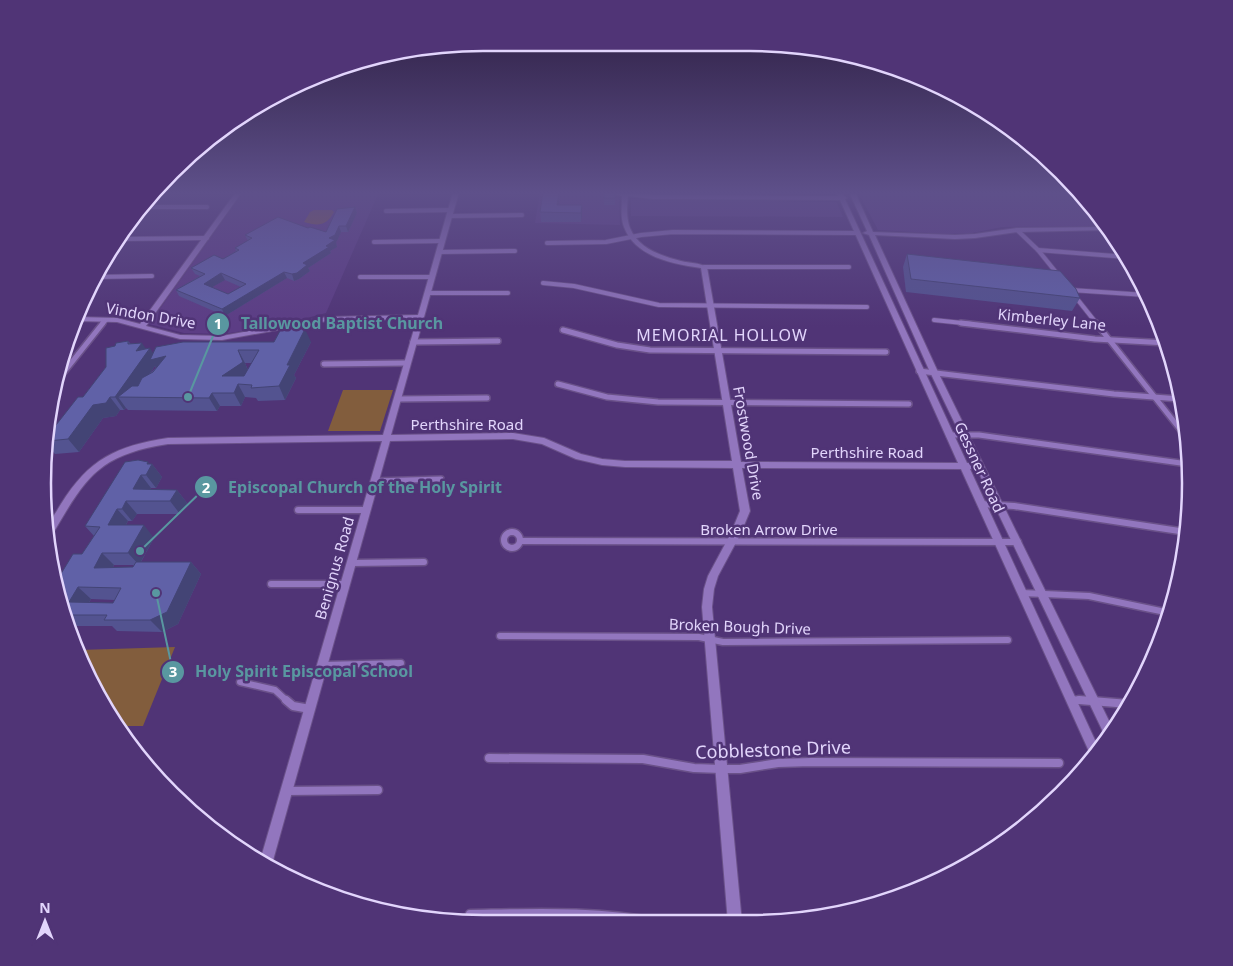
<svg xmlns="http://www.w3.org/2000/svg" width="1233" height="966" font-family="'Noto Sans',sans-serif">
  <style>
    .built { fill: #5c3d85 }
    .green { fill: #825d3d }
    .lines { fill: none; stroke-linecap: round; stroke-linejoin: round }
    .street-far3-casing { stroke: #6a5189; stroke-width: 5.5 }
    .street-far2-casing { stroke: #6a5189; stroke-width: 8 }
    .street-far1-casing { stroke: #6a5189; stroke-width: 9 }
    .street-casing { stroke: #6a5189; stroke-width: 11 }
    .secondary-casing { stroke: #6a5189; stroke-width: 2 }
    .street-far3 { stroke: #9276be; stroke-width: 4 }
    .street-far2 { stroke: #9276be; stroke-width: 5 }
    .street-far1 { stroke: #9276be; stroke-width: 6 }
    .street { stroke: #9276be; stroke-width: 8 }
    .secondary { fill: #9276be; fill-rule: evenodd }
    .wall { fill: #535390; fill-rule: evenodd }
    .shaded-wall { fill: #434475 }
    .building { fill: #6061a7; stroke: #434475; fill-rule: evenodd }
    .labels { text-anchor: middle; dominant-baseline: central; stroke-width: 5; stroke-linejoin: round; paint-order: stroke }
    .street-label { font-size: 15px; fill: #e2d5fc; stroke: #503476 }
    .neighbourhood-label { font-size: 16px; letter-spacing: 1px; fill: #e2d5fc; stroke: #503476 }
    .near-street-label { font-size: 18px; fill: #e2d5fc; stroke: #503476 }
    .rim { fill: none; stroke: #e2d5fc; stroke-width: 2.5 }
    .leader { fill: none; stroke: #5997a0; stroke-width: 2 }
    .callout-dot { fill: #5997a0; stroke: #503476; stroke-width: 2 }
    .mark-label { font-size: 15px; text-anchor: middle; font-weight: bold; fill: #fff }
    .callout-label { font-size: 16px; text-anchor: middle; font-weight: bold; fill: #5997a0; stroke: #503476; stroke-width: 5; stroke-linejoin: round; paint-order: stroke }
  </style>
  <rect width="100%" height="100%" fill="#503476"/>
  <g class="built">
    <polygon points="243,192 379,192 326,313 276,326 223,334 184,333 149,324"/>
    <polygon points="540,192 589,192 617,197 619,199 620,225 535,223"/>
    <polygon points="630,192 832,192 833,194 657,194"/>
    <polygon points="858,192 1081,192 1105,226 1002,227 972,233 948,234 878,230"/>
    <polygon points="631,199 834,202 837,203 843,217 631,216"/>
  </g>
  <g class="green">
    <path d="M314 210H332L334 212C327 225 319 227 304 222L310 212Z"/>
    <polygon points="343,390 393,390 380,431 328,431"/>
    <polygon points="175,647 143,726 118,726 102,703 79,650"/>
  </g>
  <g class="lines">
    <defs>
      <g id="street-far3">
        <polyline points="144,207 207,207"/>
        <polyline points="386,211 450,210"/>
        <polyline points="449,216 522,215"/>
        <polyline points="1017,230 1038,250 1059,276"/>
        <polyline points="119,239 207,238"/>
        <polyline points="374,242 441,241"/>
        <polyline points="547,243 606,242 641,235 673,232 857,233"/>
        <polyline points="1038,250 1127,257"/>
        <polyline points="439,252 515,251"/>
        <polyline points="704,267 849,267"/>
        <polyline points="96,277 152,276"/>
        <polyline points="360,277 432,277"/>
        <polyline points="543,283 574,286 659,305 867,307"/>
        <polyline points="1071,290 1146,295"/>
        <polyline points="427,293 508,293"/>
        <polyline points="1074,295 1097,324"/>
        <polyline points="934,320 972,324"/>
        <polyline points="102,324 106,320"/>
      </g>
      <g id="street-far2">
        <polyline points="961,323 1095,339 1167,343"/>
        <polyline points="1096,323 1187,438"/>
        <polyline points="563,330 617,345 650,350 886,352"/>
        <polyline points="413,342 498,341"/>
        <polyline points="324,364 407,363"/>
        <polyline points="919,371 1114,394 1180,399"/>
        <polyline points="56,382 103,323"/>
        <polyline points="558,384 607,397 658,402 909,404"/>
        <polyline points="398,399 487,398"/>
        <polyline points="949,435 979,435 1188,464"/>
        <polyline points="374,481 441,479"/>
      </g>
      <g id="street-far1">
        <polyline points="981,504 1014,506 1186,532"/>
        <polyline points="298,510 366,510"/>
        <circle cx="512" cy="540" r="8"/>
        <polyline points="520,541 1018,542"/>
        <polyline points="352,563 424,562"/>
        <polyline points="271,584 345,584"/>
        <polyline points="1022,593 1089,596 1170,613"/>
        <polyline points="500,636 699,637 723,642 1008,640"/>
        <polyline points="323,665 401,663"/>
        <polyline points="240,682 275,690 287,701"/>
        <polyline points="1071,699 1093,701"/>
      </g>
      <g id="street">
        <polyline points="286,700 293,706 310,709"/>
        <polyline points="1079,700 1129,704"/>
        <polyline points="489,758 643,759 694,768 721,769 740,769 778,763 811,762 1059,763"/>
        <polyline points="287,791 378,790"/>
        <path d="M470 914C534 913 597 910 660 923"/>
      </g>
      <path id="secondary" d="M236 192H242L146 326 180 335 222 336 327 317 418 315 453 192H459L391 435 513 433 544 438 581 454 602 459 625 461H732L701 268C673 264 635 257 624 227 620 217 622 206 622 196L601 192H628L652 195 838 196 836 192H842L844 196 847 198 845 199 967 463H974L930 372 869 235 863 233 867 231 849 192H855L873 232 955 235 975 234 1017 228 1106 227 1108 230 1017 232 975 238 955 239 875 235 938 372 1113 729 1107 739 1106 738 977 469H970L1100 751 1092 758 961 469 742 468 750 511 740 535 718 576 714 589 712 607 742 923H728L702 607 704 589 708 576 731 533 740 511 733 468 625 467 602 465 576 459 542 444 513 439 390 441 272 864 271 867 260 861 382 441 168 444C98 455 86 477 52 535L49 536C48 522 54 516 61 504 89 459 116 446 168 438L383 435 417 319 327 321 222 340 180 339 117 322 77 321 79 317 117 318 140 324ZM628 196 652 199 840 200 958 463 741 462 707 267C700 263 689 263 681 261 661 256 638 248 630 228 626 218 627 206 628 196Z"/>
    </defs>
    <use href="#street-far3" class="street-far3-casing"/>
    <use href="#street-far2" class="street-far2-casing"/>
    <use href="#street-far1" class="street-far1-casing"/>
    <use href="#street" class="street-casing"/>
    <use href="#secondary" class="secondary-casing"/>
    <use href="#street-far3" class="street-far3"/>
    <use href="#street-far2" class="street-far2"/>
    <use href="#street-far1" class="street-far1"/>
    <use href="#street" class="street"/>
    <use href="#secondary" class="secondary"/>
  </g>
  <g class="wall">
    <polygon points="560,192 559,205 582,205 582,214 581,222 541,222 540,212"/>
    <rect x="604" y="193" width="11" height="12"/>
    <path d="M355 207 357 213 348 232H341L337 241 336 242 337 247 330 251 331 253 308 268 310 271 299 279 294 281 287 278 225 316 179 296 176 290 200 276 195 274 191 268 223 259 236 251 235 248 248 241 245 235 308 228 326 232ZM225 280 241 287 228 294 212 287Z"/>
    <polygon points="907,254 1080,298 1072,311 906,292 903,267"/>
    <path d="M128 341 131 344 146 349 153 354 311 342 294 375 296 378 285 400 258 401 256 398 245 397 241 406H220L217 411 128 410 126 408 124 410H120L116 416 103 418 79 452 55 454 47 445 49 434 83 397 106 367 115 346ZM245 363H252L248 370ZM155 366 156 368 150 373Z"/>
    <path d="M150 464H152L162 477 156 488H151L150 490H177L187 503 180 514H137L132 521H128L126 525 154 538 141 562H191L201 574 178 624 162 632 117 631 112 626H70L58 597 82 554 94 536 85 526ZM114 565H134L133 567H113ZM91 599 115 600 113 603H89Z"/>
  </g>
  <g class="shaded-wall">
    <polygon points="559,192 560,193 558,214 557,205"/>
    <polygon points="582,205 582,214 581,222 581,213"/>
    <polygon points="355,207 357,213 348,232 346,226"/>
    <polygon points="339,226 341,232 337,241 336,242 337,247 330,251 331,253 308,268 310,271 299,279 294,281 292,274 303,263 326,246 329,238"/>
    <polygon points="284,272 287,278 225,316 222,309"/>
    <polygon points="221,273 225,280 207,290 204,284"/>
    <polygon points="305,329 311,342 294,375 296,378 285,400 279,386 287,365"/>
    <polygon points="142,343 148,352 150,348 156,358 166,356 159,373 155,366 133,397 118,397 126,408 124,410 115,397 136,351"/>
    <polygon points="238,350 245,363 250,376 222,376"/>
    <polygon points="238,384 245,397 241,406 234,393"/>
    <polygon points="212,393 220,406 217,411 209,398"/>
    <polygon points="110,397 120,410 116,416 103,418 79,452 68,439 93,405"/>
    <polygon points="148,462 151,466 152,464 162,477 156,488 146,475 147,464"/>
    <polygon points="141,475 151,488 144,501 133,489"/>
    <polygon points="177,490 187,503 180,514 170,501"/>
    <polygon points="126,501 137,514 132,521 122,509"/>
    <polygon points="117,509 128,521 119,537 108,525"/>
    <polygon points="144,525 154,538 139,565 128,553"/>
    <polygon points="102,553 114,565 106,580 94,568"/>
    <polygon points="191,562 201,574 178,624 162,632 150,620"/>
    <polygon points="78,587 91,599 82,614 69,602"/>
  </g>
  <g class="building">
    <polygon points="543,192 559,192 557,205 582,205 581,213 540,212"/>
    <rect x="604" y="193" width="11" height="5"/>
    <path d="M355 207 346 226H339L335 235 329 238 335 240 326 246 329 247 303 263 307 265 297 273 292 274 284 272 222 309 176 290 205 274 191 268 214 255 223 259 239 250 235 248 252 238 245 235 278 217 308 228 310 227 326 232 337 209ZM221 273 246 284 228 294 204 284Z"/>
    <polygon points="907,254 1060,271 1076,289 1080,298 911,279"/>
    <path d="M290 327 305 329 287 365H290L279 386 251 388 252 385 238 384 234 393H212L209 398 118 397 132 386H138L142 378 153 372 166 356 150 360 156 347 183 342H274L281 329H289ZM238 350H259L244 376H222L243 362Z"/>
    <polygon points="128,341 128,344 142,343 136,351 150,348 115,397 110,397 106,403 93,405 68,439 48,441 49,434 78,397 83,397 106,367 106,348 115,346 116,343"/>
    <path d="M138 460 148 462 147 464H152L146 475H141L133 489 177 490 170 501H126L122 509H117L108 525H144L128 553H102L94 568 133 567 136 562H191L167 612 150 620H104L107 615H65L58 597 56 582 73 554H82L100 527 85 526 125 462ZM78 587 121 588 113 603 69 602Z"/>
  </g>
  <linearGradient id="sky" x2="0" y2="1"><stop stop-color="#2c1d41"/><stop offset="0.59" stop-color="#5e508a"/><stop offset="1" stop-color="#5e508a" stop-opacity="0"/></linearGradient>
  <rect width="1233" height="327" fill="url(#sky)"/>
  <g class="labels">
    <g class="street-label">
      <text transform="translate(151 315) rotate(10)">Vindon Drive</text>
      <text transform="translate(1052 319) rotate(6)">Kimberley Lane</text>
      <text x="467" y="424">Perthshire Road</text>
      <text transform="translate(749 443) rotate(80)">Frostwood Drive</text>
      <text x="867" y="452">Perthshire Road</text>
      <text transform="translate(980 467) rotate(65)">Gessner Road</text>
      <text x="769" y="529">Broken Arrow Drive</text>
      <text transform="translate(334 568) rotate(-74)">Benignus Road</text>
      <text transform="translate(740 626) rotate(2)">Broken Bough Drive</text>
    </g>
    <g class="neighbourhood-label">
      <text x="722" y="335">MEMORIAL HOLLOW</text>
    </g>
    <g class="near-street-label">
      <text transform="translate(773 749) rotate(-2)">Cobblestone Drive</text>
    </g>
  </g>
  <path d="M0 0H1233V966H0ZM483 51H750A432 432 0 0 1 1182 483V483A432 432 0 0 1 750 915H483A432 432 0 0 1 51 483V483A432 432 0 0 1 483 51Z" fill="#503476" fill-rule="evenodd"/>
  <path class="rim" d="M483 51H750A432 432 0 0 1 1182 483V483A432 432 0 0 1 750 915H483A432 432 0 0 1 51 483V483A432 432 0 0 1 483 51Z"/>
  <path class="leader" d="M188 397L218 324M140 551L206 487M156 593L173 672"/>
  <g class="callout-dot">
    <circle cx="188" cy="397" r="5"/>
    <circle cx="140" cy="551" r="5"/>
    <circle cx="156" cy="593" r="5"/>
    <circle cx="218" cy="324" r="12"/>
    <circle cx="206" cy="487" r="12"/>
    <circle cx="173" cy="672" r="12"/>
  </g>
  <g class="mark-label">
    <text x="218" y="329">1</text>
    <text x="206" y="493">2</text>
    <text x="173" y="677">3</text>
  </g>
  <g class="callout-label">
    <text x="342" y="329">Tallowood Baptist Church</text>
    <text x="365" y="493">Episcopal Church of the Holy Spirit</text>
    <text x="304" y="677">Holy Spirit Episcopal School</text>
  </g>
  <g transform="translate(45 921)" stroke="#503476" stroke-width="4" paint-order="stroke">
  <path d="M0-4L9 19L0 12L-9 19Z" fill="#e2d5fc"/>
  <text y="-8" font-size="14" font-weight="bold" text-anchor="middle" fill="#e2d5fc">N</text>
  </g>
</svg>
